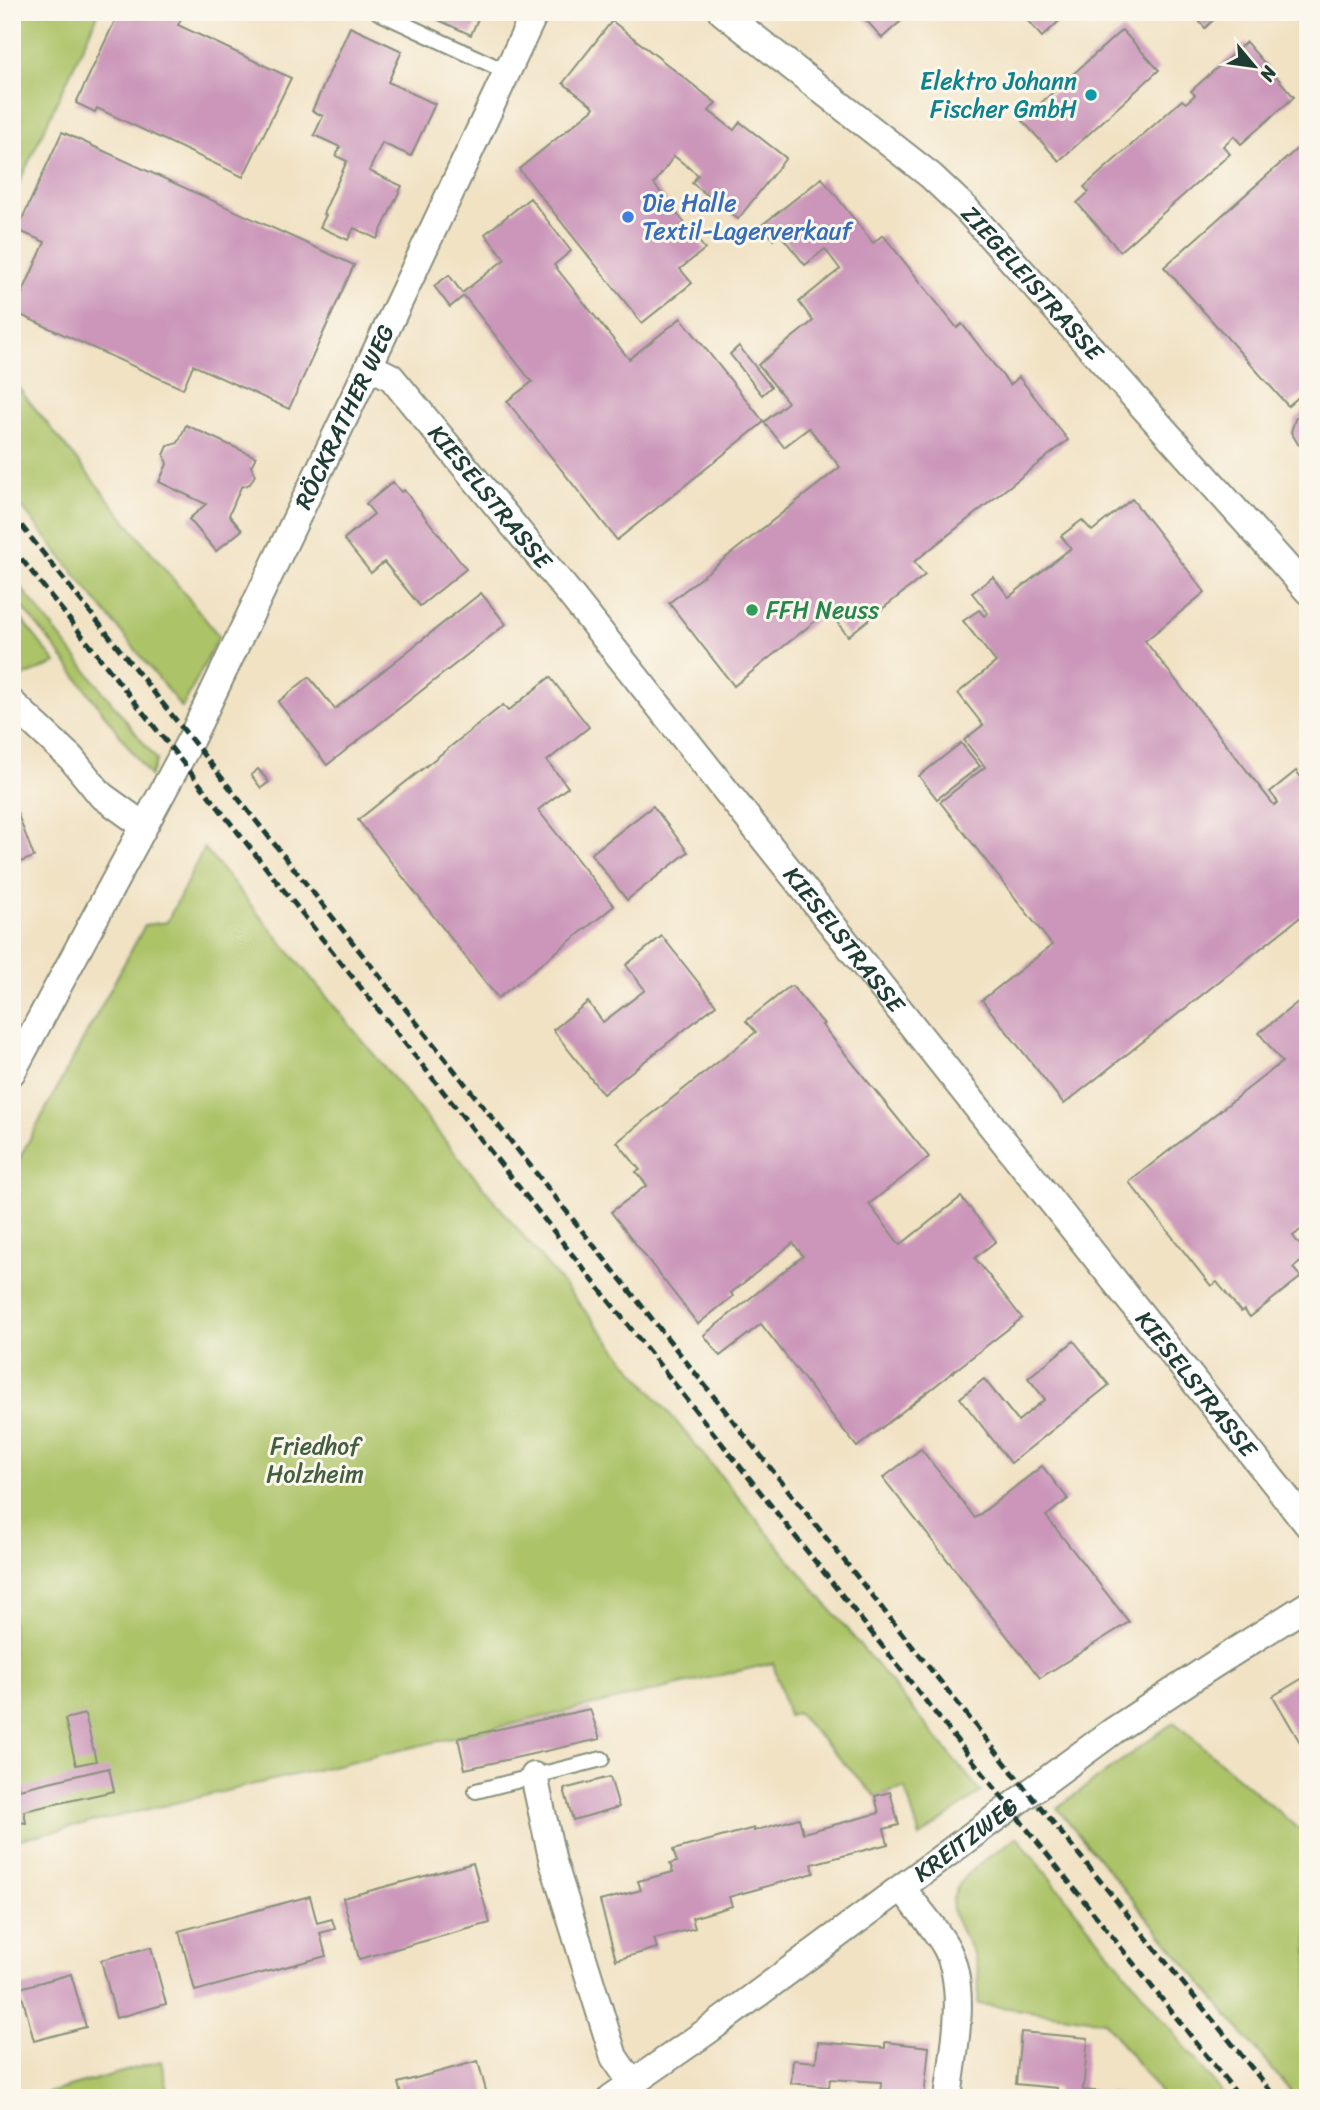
<svg xmlns="http://www.w3.org/2000/svg" width="1320" height="2110" font-family="Sriracha,sans-serif">
  <style>
    .green { fill: #acc368; stroke: #66804e; stroke-width: 2 }
    .building { fill: #cb96ba }
    .lines { fill: none; stroke-linecap: round; stroke-linejoin: round }
    .lane-casing { stroke: #88907c; stroke-width: 18 }
    .street-casing { stroke: #88907c; stroke-width: 30 }
    .lane { stroke: #fff; stroke-width: 14 }
    .street { stroke: #fff; stroke-width: 26 }
    .rail { stroke: #1f3d34; stroke-width: 5; stroke-dasharray: 10 5; stroke-linecap: butt }
    .culture-dot { fill: #0f9aa8; stroke: #fbf7ec; stroke-width: 2.5 }
    .shop-dot { fill: #3f7fe0; stroke: #fbf7ec; stroke-width: 2.5 }
    .leisure-dot { fill: #2e9e5b; stroke: #fbf7ec; stroke-width: 2.5 }
    .labels { text-anchor: middle; dominant-baseline: central; stroke-width: 6; stroke-linejoin: round; paint-order: stroke }
    .culture-label { font-size: 24px; fill: #0d838f; stroke: #fbf7ec; text-anchor: end }
    .shop-label { font-size: 24px; fill: #366cbe; stroke: #fbf7ec; text-anchor: start }
    .street-label { font-size: 24px; fill: #1f3d34; stroke: #fbf7ec }
    .leisure-label { font-size: 24px; fill: #27864d; stroke: #fbf7ec; text-anchor: start }
    .park-label { font-size: 24px; fill: #425e41; stroke: #fbf7ec }
  </style>
  <rect width="100%" height="100%" fill="#fbf7ec"/>
  <filter id="ink" filterUnits="userSpaceOnUse"><feTurbulence type="fractalNoise" baseFrequency=".0143" numOctaves="2"/><feDisplacementMap in="SourceGraphic" scale="14" xChannelSelector="R" yChannelSelector="G"/><feConvolveMatrix kernelMatrix="1 2 1 2 8 2 1 2 1" color-interpolation-filters="sRGB"/></filter>
  <filter id="wash" filterUnits="userSpaceOnUse"><feTurbulence type="fractalNoise" baseFrequency=".00686" numOctaves="4" result="noise"/><feDisplacementMap in="SourceGraphic" scale="28" xChannelSelector="R" yChannelSelector="G"/><feGaussianBlur stdDeviation="1.57" result="paint"/><feColorMatrix in="noise" values="0 0 0 0 0 0 0 0 0 0 0 0 0 0 0 0 0 1.4 0 .05"/><feComposite in="paint" operator="in"/></filter>
  <g filter="url(#wash)">
    <rect width="100%" height="100%" fill="#f1e2c4"/>
    <g class="green">
      <polygon points="12,12 99,12 12,198"/>
      <polygon points="12,380 219,636 182,708 12,495"/>
      <polygon points="12,576 157,760 150,776 54,646 12,594"/>
      <polygon points="12,607 56,663 12,681"/>
      <polygon points="204,848 981,1792 920,1837 905,1788 875,1796 797,1713 788,1716 773,1663 12,1841 12,1172 145,925 167,922"/>
      <polygon points="1174,1722 1308,1837 1308,2098 1296,2098 1057,1808"/>
      <path d="M1017 1837 1226 2098H1164L1104 2021 978 2004C979 1988 980 1971 974 1956 966 1935 944 1913 956 1890 969 1867 997 1852 1017 1837Z"/>
      <polygon points="161,2061 170,2098 30,2098"/>
    </g>
    <g id="blocks">
      <g class="building">
        <polygon points="119,12 181,12 183,15 178,25 291,78 243,177 97,108 95,112 76,103"/>
        <polygon points="421,12 481,12 471,35"/>
        <polygon points="859,12 911,12 882,38"/>
        <polygon points="1020,12 1069,12 1042,37"/>
        <polygon points="1191,12 1222,12 1205,28"/>
        <polygon points="612,21 716,103 709,111 734,130 740,122 786,158 738,219 692,183 698,175 674,156 654,184 705,249 680,269 692,283 642,323 519,169 593,109 594,107 563,83"/>
        <polygon points="350,27 402,51 388,82 435,104 411,156 382,143 369,171 402,186 377,239 354,228 348,240 320,227 326,215 323,214 347,161 336,156 340,147 314,135 323,116 312,111"/>
        <polygon points="1122,30 1159,70 1059,161 1022,120"/>
        <polygon points="1246,42 1294,97 1241,144 1234,136 1223,146 1230,154 1120,251 1077,203 1089,192 1084,187 1182,100 1186,103 1195,95 1191,91"/>
        <polygon points="62,132 354,265 289,409 193,365 183,389 14,312 45,242 17,230"/>
        <polygon points="1308,139 1308,389 1288,406 1164,267"/>
        <polygon points="822,178 873,243 883,235 957,328 962,324 1010,385 1019,377 1068,440 914,562 925,575 848,636 828,611 734,686 669,603 840,467 809,428 784,447 764,422 617,540 507,401 532,382 464,296 450,307 434,286 449,275 462,293 505,259 485,234 530,198 571,251 554,265 629,359 681,318 764,422 788,402 758,365 813,321 799,302 840,269 825,249 805,265 780,234 773,239 762,225"/>
        <polygon points="739,346 771,387 762,395 730,354"/>
        <polygon points="1308,407 1308,450 1298,444 1291,432 1295,419"/>
        <polygon points="186,425 256,457 251,466 255,475 250,484 241,487 229,515 242,530 216,551 189,519 206,504 159,482 167,464 164,455 168,446 178,443"/>
        <polygon points="393,482 401,492 404,490 466,569 420,606 384,562 371,573 344,539 374,514 366,504"/>
        <polygon points="1132,499 1205,592 1145,641 1274,805 1278,802 1270,792 1296,771 1308,786 1308,911 1064,1104 982,1000 1052,945 940,802 985,767 964,740 983,725 958,693 996,662 963,621 979,610 984,616 988,613 972,593 993,577 1009,597 1071,548 1061,536 1082,520 1092,531"/>
        <polygon points="481,593 506,624 327,765 278,702 309,677 335,709"/>
        <polygon points="550,677 589,727 547,761 568,787 538,810 614,906 498,998 358,820 503,705 508,711"/>
        <polygon points="961,743 980,766 937,799 919,776"/>
        <polygon points="258,769 269,782 261,788 251,775"/>
        <polygon points="12,799 34,857 12,865"/>
        <polygon points="653,806 688,852 627,900 591,854"/>
        <polygon points="662,936 716,1005 603,1094 553,1030 588,1002 603,1022 645,990 626,965"/>
        <polygon points="792,986 824,1024 822,1025 929,1157 869,1204 900,1245 961,1197 996,1241 975,1258 1022,1318 857,1447 761,1324 720,1356 704,1335 803,1256 793,1243 731,1293 733,1296 698,1324 611,1212 647,1185 636,1172 640,1170 617,1142 756,1032 746,1021 789,987"/>
        <polygon points="1308,994 1308,1224 1293,1236 1308,1256 1293,1268 1301,1277 1250,1317 1244,1310 1241,1312 1217,1282 1211,1286 1129,1182 1282,1062 1259,1033"/>
        <polygon points="1074,1341 1109,1385 1011,1463 960,1398 984,1379 1018,1421 1045,1399 1028,1378"/>
        <polygon points="921,1449 975,1518 1042,1466 1068,1499 1046,1516 1129,1622 1040,1678 883,1478"/>
        <polygon points="1308,1675 1308,1756 1273,1696"/>
        <polygon points="590,1709 600,1739 465,1769 458,1738"/>
        <polygon points="85,1714 96,1761 76,1765 65,1719"/>
        <polygon points="12,1764 19,1789 109,1768 114,1791 24,1811 26,1823 12,1821"/>
        <polygon points="610,1777 619,1807 573,1820 564,1789"/>
        <polygon points="890,1792 899,1825 884,1829 888,1844 812,1864 814,1873 729,1897 732,1906 692,1918 695,1928 654,1939 657,1948 616,1960 600,1901 641,1890 638,1881 673,1872 670,1864 677,1862 673,1850 754,1828 754,1831 799,1818 803,1833 879,1813 875,1796"/>
        <polygon points="473,1863 490,1923 359,1959 343,1898"/>
        <polygon points="310,1896 317,1923 332,1919 335,1929 320,1933 326,1956 195,1991 179,1931"/>
        <polygon points="151,1947 166,2004 116,2018 101,1960"/>
        <polygon points="71,1974 86,2027 34,2041 20,1988"/>
        <polygon points="1021,2032 1088,2038 1083,2090 1125,2094 1124,2098 1056,2098 1057,2088 1016,2084"/>
        <polygon points="818,2042 885,2048 885,2042 929,2047 924,2098 880,2098 881,2082 830,2079 829,2087 791,2083 793,2060 816,2062"/>
        <polygon points="478,2061 488,2098 402,2098 398,2083"/>
      </g>
    </g>
  </g>
  <g filter="url(#ink)">
    <use href="#blocks" fill-opacity="0" stroke="#88907c" stroke-width="2"/>
    <g class="lines">
      <defs>
        <g id="lane">
          <polyline points="378,12 507,72"/>
          <polyline points="476,1791 602,1759"/>
        </g>
        <g id="street">
          <path id="s1" d="M722 12 931 176 967 210 1308 591"/>
          <path id="s2" d="M369 366 391 377 570 594 1308 1525"/>
          <polyline points="12,703 71,758 101,795 144,826"/>
          <path id="s3" d="M12 1072 191 739 369 366 535 12"/>
          <polyline points="534,1776 553,1862 614,2057 632,2083"/>
          <path d="M902 1888C915 1906 938 1931 947 1949 968 1990 953 2054 948 2098"/>
          <path id="s4" d="M611 2098 706 2032 1113 1731 1210 1667 1308 1605"/>
        </g>
      </defs>
      <use href="#lane" class="lane-casing"/>
      <use href="#street" class="street-casing"/>
      <use href="#lane" class="lane"/>
      <use href="#street" class="street"/>
      <g class="rail">
        <polyline points="12,514 1029,1793 1276,2098"/>
        <polyline points="12,547 1240,2098"/>
      </g>
    </g>
  </g>
  <circle class="culture-dot" cx="1091" cy="95" r="7"/>
  <circle class="shop-dot" cx="628" cy="217" r="7"/>
  <circle class="leisure-dot" cx="752" cy="610" r="7"/>
  <g class="labels">
    <g class="culture-label">
      <text x="1077" y="81">Elektro Johann<tspan x="1077" dy="28">Fischer GmbH</tspan></text>
    </g>
    <g class="shop-label">
      <text x="642" y="203">Die Halle<tspan x="642" dy="28">Textil-Lagerverkauf</tspan></text>
    </g>
    <g class="street-label">
      <text stroke="none"><textPath href="#s1" startOffset="413">ZIEGELEISTRASSE</textPath></text>
      <text stroke="none"><textPath href="#s3" startOffset="735">RÖCKRATHER WEG</textPath></text>
      <text stroke="none"><textPath href="#s2" startOffset="180">KIESELSTRASSE</textPath></text>
      <text stroke="none"><textPath href="#s2" startOffset="747">KIESELSTRASSE</textPath></text>
      <text stroke="none"><textPath href="#s2" startOffset="1314">KIESELSTRASSE</textPath></text>
      <text stroke="none"><textPath href="#s4" startOffset="439">KREITZWEG</textPath></text>
    </g>
    <g class="leisure-label">
      <text x="766" y="610">FFH Neuss</text>
    </g>
    <g class="park-label">
      <text x="315" y="1446">Friedhof<tspan x="315" dy="28">Holzheim</tspan></text>
    </g>
  </g>
  <rect width="1320" height="2110" fill="none" stroke="#fbf7ec" stroke-width="42"/>
  <g transform="translate(1254 66) rotate(119)" stroke="#fbf7ec" stroke-width="5" paint-order="stroke">
  <path d="M0-5L12 26L0 18L-12 26Z" fill="#1f3d34"/>
  <text y="-10" font-size="19" font-weight="bold" text-anchor="middle" fill="#1f3d34">N</text>
  </g>
</svg>
